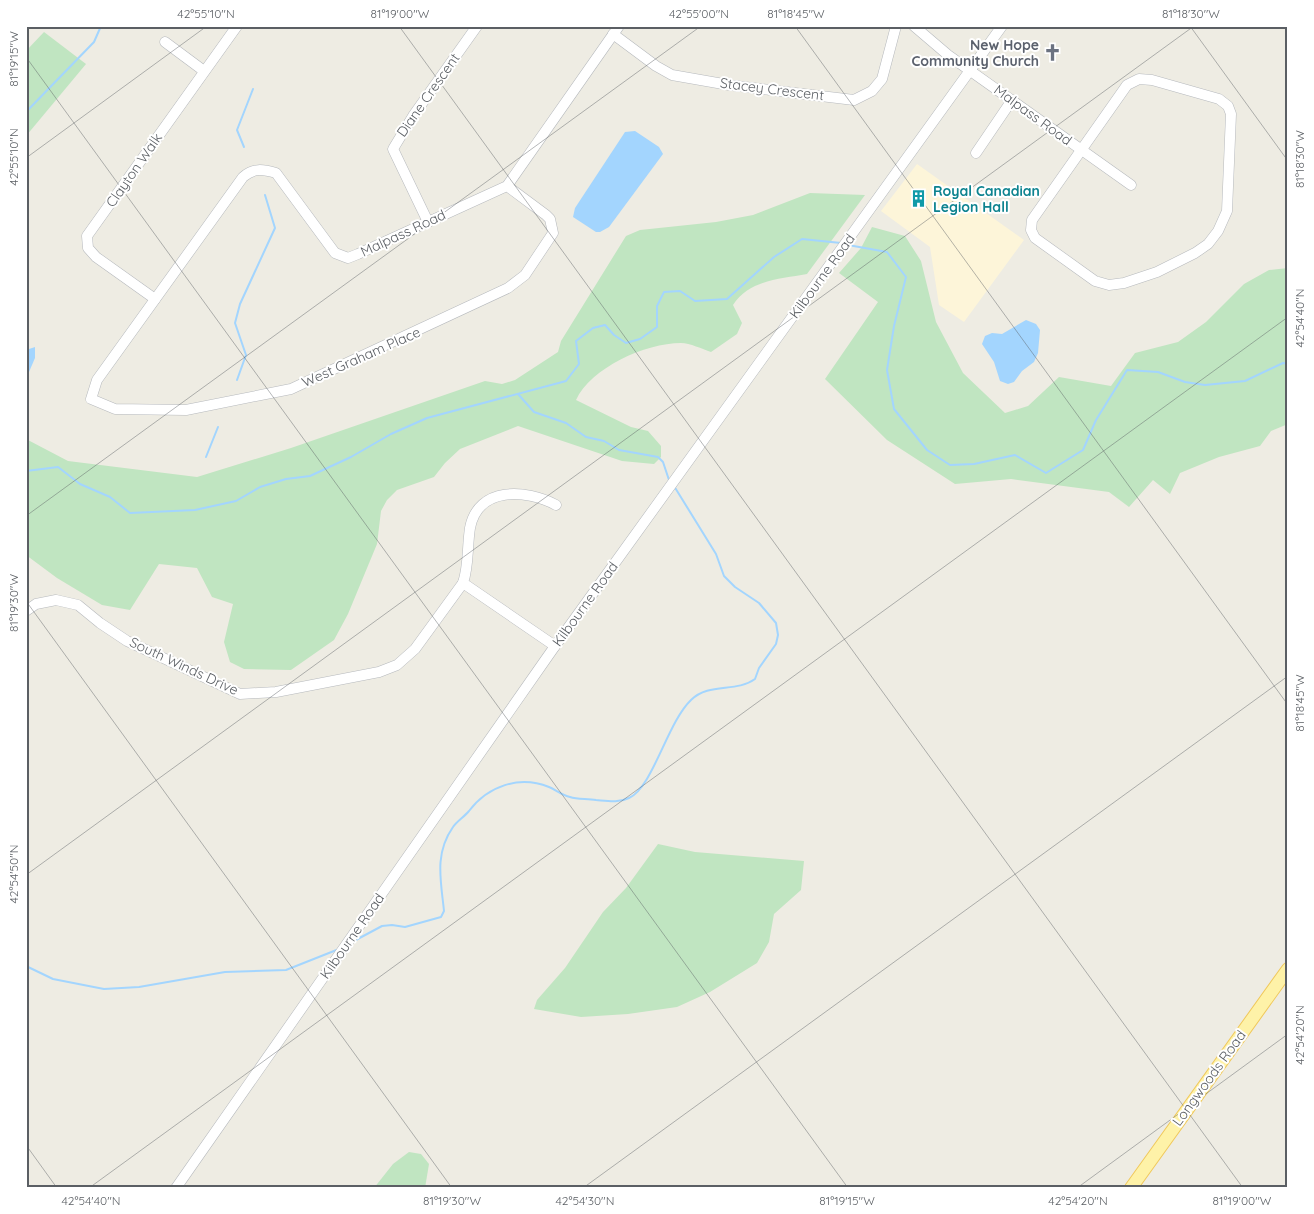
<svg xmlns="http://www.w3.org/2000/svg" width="1314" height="1214" font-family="Quicksand,sans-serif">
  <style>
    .commercial { fill: #fdf5d9 }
    .green { fill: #c0e5c1 }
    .water { fill: #a3d5fe }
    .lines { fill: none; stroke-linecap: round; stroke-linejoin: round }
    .stream { stroke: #a3d5fe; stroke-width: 2 }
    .minor-casing { stroke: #b6b9bd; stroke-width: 11 }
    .major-casing { stroke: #f0c85b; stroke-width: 14 }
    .minor { stroke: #fff; stroke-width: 10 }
    .major { stroke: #fef2a8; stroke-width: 12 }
    .ticks { fill: none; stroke: #5b5f64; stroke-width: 1; stroke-opacity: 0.45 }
    .labels { text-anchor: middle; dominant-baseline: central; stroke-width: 4; stroke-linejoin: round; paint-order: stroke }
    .worship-label { font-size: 14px; font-weight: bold; fill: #5b616d; stroke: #fff; text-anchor: end }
    .street-label { font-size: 14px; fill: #5b5f64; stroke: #fff }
    .culture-label { font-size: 14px; font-weight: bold; fill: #0d838f; stroke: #fff; text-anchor: start }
    .neatline { fill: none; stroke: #5b5f64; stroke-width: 2 }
    .ticks-label { font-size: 12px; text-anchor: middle; fill: #5b5f64 }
  </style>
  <rect width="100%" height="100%" fill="#eeece3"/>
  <polygon class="commercial" points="917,164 1024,240 964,322 939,305 930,247 881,211"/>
  <g class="green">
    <polygon points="44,32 86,64 26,136 26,51"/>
    <path d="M810 193 865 195 807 274C780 279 749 280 733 305L742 323 737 334 711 352C702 349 690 343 681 343 645 343 591 368 576 400L631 427 648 431 661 446V457L654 464 622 461 518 426 460 449 445 463 434 477 397 490 387 500 381 511 377 544 348 614 334 640 291 670 244 669 230 662 224 642 233 604 212 597 197 568 159 564 130 610 102 605 57 578 26 555V439L68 461 197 477 291 448 485 381 502 384 515 380 558 352 561 341 626 236 640 230 716 222 753 215Z"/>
    <polygon points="872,227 905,236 921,261 936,322 963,373 1005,413 1028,406 1059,377 1111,386 1135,353 1178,342 1206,322 1244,284 1269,270 1288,268 1288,424 1271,431 1260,446 1219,457 1180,473 1170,494 1153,480 1129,507 1109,492 1011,479 955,484 887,440 825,379 878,302 839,273 861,248"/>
    <polygon points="658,844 695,852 804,861 801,890 774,914 769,942 757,963 710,992 677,1007 628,1014 581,1017 534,1009 537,1000 565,968 603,912 626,888"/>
    <polygon points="409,1152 421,1154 429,1164 425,1188 374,1188 393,1164"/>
  </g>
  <g class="water">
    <polygon points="635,131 659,147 663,154 609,227 600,232 596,232 573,217 575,208 625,132"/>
    <polygon points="1026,320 1036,324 1040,330 1038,353 1034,362 1022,371 1014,382 1008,384 1000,381 994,362 982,344 985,336 992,333 1002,334"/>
    <polygon points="35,347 35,358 26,379 26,350"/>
  </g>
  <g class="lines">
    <g class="stream">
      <polyline points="26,112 94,42 101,26"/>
      <polyline points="244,147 237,130 253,89"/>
      <polyline points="848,245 887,252 906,277 894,326 887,370 894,409 927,450 950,465 974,464 1015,455 1046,473 1083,450 1096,420 1127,370 1158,372 1185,382 1205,385 1245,381 1283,363 1288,364"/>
      <polyline points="237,380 246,355 235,323 240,304 275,228 265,195"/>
      <polyline points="518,394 534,412 566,423 586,437 604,441 619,450 658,457 663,462 669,480"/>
      <polyline points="206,457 218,427"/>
      <polyline points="26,471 58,467 80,484 110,497 130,513 195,510 236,501 260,487 286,479 310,476 351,457 391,434 427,418 566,381 579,364 576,341 593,328 605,325 614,335 626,343 640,339 657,327 657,306 664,292 680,291 695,301 727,299 774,257 802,239 841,243"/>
      <path d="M354 941 382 926 392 925 405 927 441 917 444 911C441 881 434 854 453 827 457 821 464 817 469 811 488 786 519 775 549 787 556 790 562 795 570 797 578 800 588 798 596 800 608 801 619 803 629 798 653 787 667 723 691 700 709 682 736 693 755 679L759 668 776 644 778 635 776 623 759 603 735 587 724 576 716 554 674 486"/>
      <polyline points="26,966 53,979 104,989 139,987 225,972 286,970 339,949"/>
    </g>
    <defs>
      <g id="minor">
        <polyline points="914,26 948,55 1131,185"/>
        <polyline points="613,34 656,66 672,75 729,85 854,100 872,91 882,79 896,26"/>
        <polyline points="165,42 204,71"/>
        <polygon points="1139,79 1152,80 1219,99 1228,106 1231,114 1227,211 1218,231 1208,244 1195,253 1157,272 1124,283 1109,285 1095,281 1035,238 1031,230 1032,220 1127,85"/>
        <polyline points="976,153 1012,100"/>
        <path d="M507 186 546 215 550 219 553 233 525 275 508 288 291 389 186 410 115 409 91 399 97 380 243 177C254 168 262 169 276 173L335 253 348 258 358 254 507 186 619 26"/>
        <polyline points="428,222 393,149 413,116 477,26"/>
        <polyline points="155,299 96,257 88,248 87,236 237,26"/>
        <polyline points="26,611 36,604 56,600 78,605 100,623 127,641 240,694 276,692 379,672 397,665 415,649 463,583"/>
        <path d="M555 646 463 583C469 565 467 547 470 528 478 486 526 489 556 505"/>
        <polyline points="176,1188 555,646 1002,26"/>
      </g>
      <polyline id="major" points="1131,1188 1288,969"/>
    </defs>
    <use href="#minor" class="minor-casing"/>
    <use href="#major" class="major-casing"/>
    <use href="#minor" class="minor"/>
    <use href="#major" class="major"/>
  </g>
  <path class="ticks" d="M399 26 1243 1188M795 26 1288 705M1190 26 1288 161M26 57 848 1188M26 158 207 26M26 516 701 26M26 601 452 1188M26 875 1194 26M26 1145 57 1188M89 1188 1288 317M583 1188 1288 676M1077 1188 1288 1034"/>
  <defs>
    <symbol id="church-bare" viewBox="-9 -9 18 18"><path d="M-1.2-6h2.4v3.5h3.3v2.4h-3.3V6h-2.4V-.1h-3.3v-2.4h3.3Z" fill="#6b7280" stroke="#fff" stroke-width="2.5" paint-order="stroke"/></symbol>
    <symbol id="building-bare" viewBox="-9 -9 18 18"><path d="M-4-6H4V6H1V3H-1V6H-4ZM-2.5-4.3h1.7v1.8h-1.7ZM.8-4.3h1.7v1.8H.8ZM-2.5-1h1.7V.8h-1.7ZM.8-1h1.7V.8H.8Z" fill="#0f9aa8" stroke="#fff" stroke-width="2.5" paint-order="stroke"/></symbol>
  </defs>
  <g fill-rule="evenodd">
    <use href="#church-bare" x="1040" y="40" width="25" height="25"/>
    <use href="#building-bare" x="906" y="186" width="25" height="25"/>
  </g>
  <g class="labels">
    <g class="worship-label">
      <text x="1039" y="45">New Hope<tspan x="1039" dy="16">Community Church</tspan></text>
    </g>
    <g class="street-label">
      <text transform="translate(772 89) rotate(7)">Stacey Crescent</text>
      <text transform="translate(428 95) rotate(-55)">Diane Crescent</text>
      <text transform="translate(1033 115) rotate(36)">Malpass Road</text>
      <text transform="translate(134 170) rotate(-55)">Clayton Walk</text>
      <text transform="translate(403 233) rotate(-25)">Malpass Road</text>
      <text transform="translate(822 276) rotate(-54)">Kilbourne Road</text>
      <text transform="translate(361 357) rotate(-24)">West Graham Place</text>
      <text transform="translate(585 604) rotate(-54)">Kilbourne Road</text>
      <text transform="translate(184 666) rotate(25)">South Winds Drive</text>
      <text transform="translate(352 936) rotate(-55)">Kilbourne Road</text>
      <text transform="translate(1209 1078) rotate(-54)">Longwoods Road</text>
    </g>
    <g class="culture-label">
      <text x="933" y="191">Royal Canadian<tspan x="933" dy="16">Legion Hall</tspan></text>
    </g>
  </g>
  <rect width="1314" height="1214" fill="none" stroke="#ffffff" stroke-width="55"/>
  <rect x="28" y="28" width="1258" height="1158" class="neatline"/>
  <g class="ticks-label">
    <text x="206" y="18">42°55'10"N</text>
    <text x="400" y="18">81°19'00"W</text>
    <text x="699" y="18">42°55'00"N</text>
    <text x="796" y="18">81°18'45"W</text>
    <text x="1191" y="18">81°18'30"W</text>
    <text transform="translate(14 59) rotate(-90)" y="4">81°19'15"W</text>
    <text transform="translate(14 157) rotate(-90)" y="4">42°55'10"N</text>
    <text transform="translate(1300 159) rotate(-90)" y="4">81°18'30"W</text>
    <text transform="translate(1300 318) rotate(-90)" y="4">42°54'40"N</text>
    <text transform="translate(14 603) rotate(-90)" y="4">81°19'30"W</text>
    <text transform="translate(1300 703) rotate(-90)" y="4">81°18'45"W</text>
    <text transform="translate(14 874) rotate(-90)" y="4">42°54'50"N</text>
    <text transform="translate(1300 1035) rotate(-90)" y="4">42°54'20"N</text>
    <text x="91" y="1205">42°54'40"N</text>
    <text x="452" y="1205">81°19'30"W</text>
    <text x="585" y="1205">42°54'30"N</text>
    <text x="847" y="1205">81°19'15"W</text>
    <text x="1078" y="1205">42°54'20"N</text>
    <text x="1242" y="1205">81°19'00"W</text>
  </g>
</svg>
